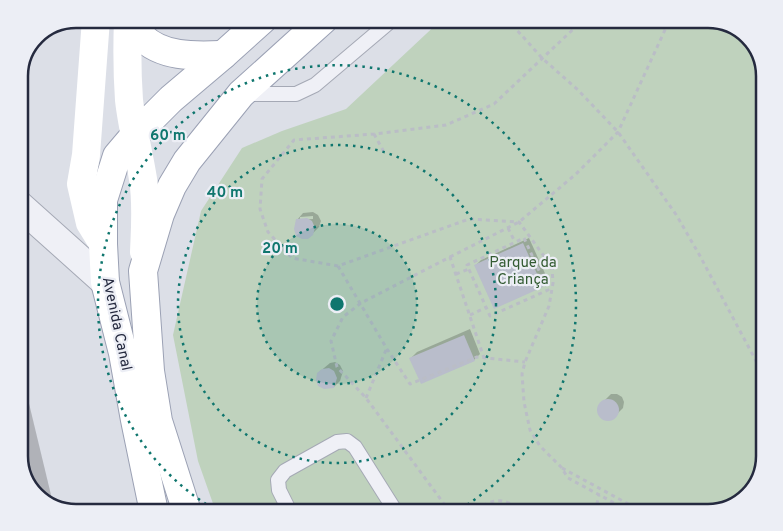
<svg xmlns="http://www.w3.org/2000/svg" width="783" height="531" font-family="Overpass,sans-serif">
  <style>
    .green { fill: #bfd2bd }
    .shadow { fill: #0003; fill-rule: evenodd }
    .building { fill: #b9bdcb }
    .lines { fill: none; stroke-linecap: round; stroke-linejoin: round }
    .service-casing { stroke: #a5a9b5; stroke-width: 16 }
    .minor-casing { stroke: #a5a9b5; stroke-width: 30 }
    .primary-casing { stroke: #9ba1b4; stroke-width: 30 }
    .path { stroke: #babdc6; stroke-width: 3; stroke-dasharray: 4 4; stroke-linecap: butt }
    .service { stroke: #eff0f6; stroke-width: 14 }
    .minor { stroke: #eff0f6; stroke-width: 28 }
    .secondary { stroke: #fff; stroke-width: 28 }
    .primary { stroke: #fff; stroke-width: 28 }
    .ring { fill: none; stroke: #0f766e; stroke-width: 2.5; stroke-dasharray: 2.5 5 }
    .labels { text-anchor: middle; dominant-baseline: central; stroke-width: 4.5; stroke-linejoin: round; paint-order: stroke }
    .park-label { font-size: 15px; fill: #335b32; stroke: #eceef5 }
    .street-label { font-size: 15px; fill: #252a3f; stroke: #eceef5 }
    .rim { fill: none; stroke: #252a3f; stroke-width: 2.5 }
    .centre { fill: #0f766e; stroke: #eceef5; stroke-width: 2.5 }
    .ring-label { font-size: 15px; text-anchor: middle; font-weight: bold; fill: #0f766e; stroke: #eceef5; stroke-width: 4.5; stroke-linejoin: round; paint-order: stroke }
  </style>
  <rect width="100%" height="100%" fill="#dcdfe7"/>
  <polygon class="green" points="442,19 708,19 739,28 764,72 764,456 755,487 736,505 708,512 216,512 198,461 173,335 201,211 242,148 282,131 346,109"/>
  <g class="shadow">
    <path d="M313 212 318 215 321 221 319 227 312 234 297 220 303 213ZM313 216V219L300 220V217Z"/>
    <polygon points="529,238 548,280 542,286 475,266 481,260"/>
    <polygon points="470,329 480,354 474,360 411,358 417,352"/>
    <polygon points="335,362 340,365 343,371 340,381 334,387 318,373 330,363"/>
    <polygon points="20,366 52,499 47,504 44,503 19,459"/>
    <polygon points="611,394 617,394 622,397 624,402 623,408 612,419 606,420 600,416 598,411 599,406"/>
  </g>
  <g class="building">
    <polygon points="307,218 312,221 315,228 313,235 308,239 302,239 296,236 294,229 296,219"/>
    <polygon points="523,243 543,287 494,309 474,265"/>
    <polygon points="464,335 475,361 421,384 409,358"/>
    <polygon points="329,368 334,371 337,378 334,388 324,389 318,386 316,380 317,373 322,369"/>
    <circle cx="608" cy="410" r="11"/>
  </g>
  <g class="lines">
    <defs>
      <g id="service">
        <polyline points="244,94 296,94 315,85 393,19"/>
        <polyline points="290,512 279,490 278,480 285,471 337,442 347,441 355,447 396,512"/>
      </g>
      <polyline id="minor" points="19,205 105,282"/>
      <g id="primary">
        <path d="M131 19C134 24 137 31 141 36 162 58 196 56 223 55"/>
        <polyline points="154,512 135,420 123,353 105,282 103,244 103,200 117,156 134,136 171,99 223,55 263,19"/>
        <polyline points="187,512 158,421 150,371 143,271 160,214 172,186 187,161 241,94 324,19"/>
      </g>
    </defs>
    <use href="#service" class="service-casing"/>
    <use href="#minor" class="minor-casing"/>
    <use href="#primary" class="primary-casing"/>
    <g class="path">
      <polyline points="507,19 542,58 578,90 618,132 677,216 700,256 764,376"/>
      <polyline points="584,19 494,104 446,125 374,134 294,140 262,179 260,209 268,232 292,258 338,266 469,219 519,222 552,267 553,283 549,306 525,362 522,374 524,402 530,430 540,446 561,467 568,478 631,512"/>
      <polyline points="374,134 384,152"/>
      <polyline points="508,228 515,242"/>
      <polygon points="524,238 548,290 490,316 467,265"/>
      <polyline points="450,257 519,222 576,174 618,132 670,19"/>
      <polyline points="338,266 387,349 410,384 477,357 525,362"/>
      <polyline points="456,274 469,269"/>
      <polyline points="470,315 487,307"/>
      <polyline points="366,398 386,350"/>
      <polyline points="562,468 643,512"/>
      <polyline points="450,512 366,398 337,367 331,341 343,317 361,303 450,257 484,358"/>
      <path d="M478 512C488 497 509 497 519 512"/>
      <polyline points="595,512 599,495"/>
    </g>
    <use href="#service" class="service"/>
    <use href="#minor" class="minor"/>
    <g class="secondary">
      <polyline points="96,19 86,155 81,184 90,223 103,244"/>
      <path d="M128 19C127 46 127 72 129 100 132 127 139 153 143 179 147 203 145 228 144 252"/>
    </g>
    <use href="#primary" class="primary"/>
  </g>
  <circle cx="337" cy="304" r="80" fill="#0f766e" fill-opacity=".12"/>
  <g class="ring">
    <circle cx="337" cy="304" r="80"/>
    <circle cx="337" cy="304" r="159"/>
    <path d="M219 512A239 239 0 1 1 455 512"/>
  </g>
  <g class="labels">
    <g class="park-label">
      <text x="523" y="263">Parque da<tspan x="523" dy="17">Criança</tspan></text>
    </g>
    <g class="street-label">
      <text transform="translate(116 324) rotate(78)">Avenida Canal</text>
    </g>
  </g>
  <path d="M0 0H783V531H0ZM76 28H708A48 48 0 0 1 756 76V456A48 48 0 0 1 708 504H76A48 48 0 0 1 28 456V76A48 48 0 0 1 76 28Z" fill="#eceef5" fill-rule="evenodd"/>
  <path class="rim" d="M76 28H708A48 48 0 0 1 756 76V456A48 48 0 0 1 708 504H76A48 48 0 0 1 28 456V76A48 48 0 0 1 76 28Z"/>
  <circle cx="337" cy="304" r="8" class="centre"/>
  <g class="ring-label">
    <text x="168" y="140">60 m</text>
    <text x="225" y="197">40 m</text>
    <text x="280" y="253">20 m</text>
  </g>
</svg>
